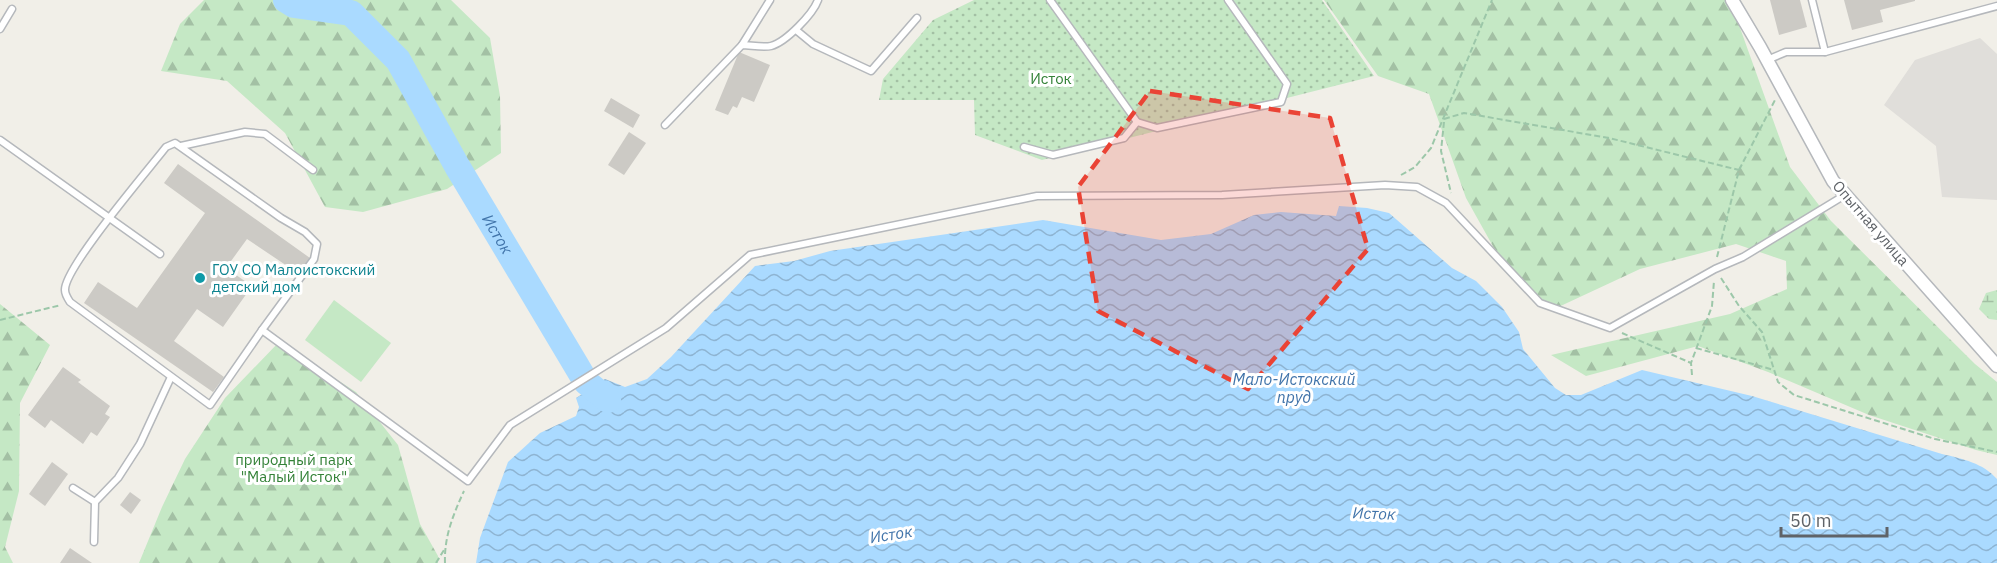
<svg xmlns="http://www.w3.org/2000/svg" width="1997" height="563" font-family="'IBM Plex Sans',sans-serif">
  <style>
    .industrial { fill: #e0deda }
    .forest { fill: url(#forest-firs) }
    .wetland { fill: url(#wetland-marsh) }
    .park { fill: #c5e8c5 }
    .garden { fill: url(#garden-dots) }
    .water { fill: url(#water-waves) }
    .lines { fill: none; stroke-linecap: round; stroke-linejoin: round }
    .river { stroke: #aadaff; stroke-width: 26 }
    .building { fill: #cccac5 }
    .lane-casing { stroke: #b5b8bc; stroke-width: 9 }
    .street-casing { stroke: #b5b8bc; stroke-width: 15 }
    .path { stroke: #9cc7a9; stroke-width: 2; stroke-dasharray: 6 3; stroke-linecap: butt }
    .lane { stroke: #fff; stroke-width: 6 }
    .street { stroke: #fff; stroke-width: 12 }
    .marked { fill: #ea4335; fill-opacity: 0.2; stroke: #ea4335; stroke-width: 4.5; stroke-dasharray: 12 8; stroke-linejoin: round }
    .culture-dot { fill: #0f9aa8; stroke: #fff; stroke-width: 2 }
    .labels { text-anchor: middle; dominant-baseline: central; stroke-width: 6; stroke-linejoin: round; paint-order: stroke }
    .park-label { font-size: 15px; fill: #348238; stroke: #fff }
    .street-label { font-size: 15px; fill: #5f6368; stroke: #fff }
    .culture-label { font-size: 15px; fill: #0d838f; stroke: #fff; text-anchor: start }
    .water-label { font-size: 16px; font-style: italic; fill: #4174aa; stroke: #fff }
  </style>
  <defs>
    <pattern id="forest-firs" width="22" height="20" patternUnits="userSpaceOnUse" patternTransform="scale(1.5)"><rect width="22" height="20" fill="#c5e8c5"/><path d="M5 1l3.5 6h-7zM16 11l3.5 6h-7z" fill="#a3c0a4"/></pattern>
    <pattern id="wetland-marsh" width="20" height="14" patternUnits="userSpaceOnUse" patternTransform="scale(1.5)"><rect width="20" height="14" fill="#c5e8c5"/><path d="M1 5h8M5 5V1M11 12h8M15 12V8" fill="none" stroke="#a3c0a4"/></pattern>
    <pattern id="garden-dots" width="8" height="8" patternUnits="userSpaceOnUse" patternTransform="scale(1.5)"><rect width="8" height="8" fill="#c5e8c5"/><path d="M2 2h.1M6 6h.1" fill="none" stroke="#a3c0a4" stroke-width="1.8" stroke-linecap="round"/></pattern>
    <pattern id="water-waves" width="16" height="10" patternUnits="userSpaceOnUse" patternTransform="scale(1.5)"><rect width="16" height="10" fill="#aadaff"/><path d="M0 5q4-4 8 0t8 0" fill="none" stroke="#8eb4d2"/></pattern>
  </defs>
  <rect width="100%" height="100%" fill="#f1efe8"/>
  <polygon class="industrial" points="1980,38 1997,54 1997,200 1942,197 1936,146 1884,105 1915,60"/>
  <g class="forest">
    <polygon points="204,0 451,0 490,38 500,96 501,153 447,189 363,212 325,207 285,133 227,81 161,71 180,24"/>
    <polygon points="1324,0 1730,0 1790,167 1831,221 1975,364 1997,382 1997,455 1976,450 1869,415 1768,372 1698,346 1586,376 1551,355 1730,314 1787,289 1786,261 1736,244 1640,269 1552,310 1504,266 1466,198 1429,94 1378,76"/>
    <polygon points="0,304 50,345 20,403 19,491 5,547 13,563 0,563"/>
    <polygon points="279,342 356,392 398,445 420,524 438,556 438,563 139,563 162,507 185,459 225,398"/>
  </g>
  <polygon class="wetland" points="1997,290 1997,320 1989,319 1979,309 1986,293"/>
  <polygon class="park" points="334,300 391,343 361,382 305,340"/>
  <polygon class="garden" points="974,0 1322,0 1374,76 1042,160 975,135 974,100 879,100 883,79 933,20"/>
  <path class="water" d="M1339 206 1367 208 1389 213 1452 268 1476 281 1502 307 1519 332 1523 349 1555 388 1566 395H1581L1642 370 1752 396 1942 454C1963 459 1983 463 1997 479V563H476L480 538 508 462 540 433 576 416 579 407 576 398 587 391 583 384 590 379 595 385 605 379 625 387 647 379 671 357 755 266 794 261 830 251 1043 220 1161 240 1211 234 1254 215 1281 212 1336 216Z"/>
  <g class="lines">
    <path class="river" id="s1" d="M286 0 294 5 351 13 398 60 457 166 576 365 586 382 608 400"/>
  </g>
  <g class="building">
    <polygon points="1770,0 1800,0 1807,27 1779,35"/>
    <polygon points="1844,0 1915,0 1915,1 1880,10 1883,22 1852,30"/>
    <polygon points="739,52 770,65 754,102 742,97 737,108 733,106 728,115 715,110"/>
    <polygon points="611,98 640,115 633,128 604,111"/>
    <polygon points="629,132 646,143 624,175 608,165"/>
    <polygon points="178,164 310,258 299,274 247,239 226,268 252,286 223,327 197,309 174,341 224,377 213,392 84,303 98,282 137,308 205,213 164,183"/>
    <polygon points="63,367 81,380 78,382 110,406 105,414 110,417 97,436 91,432 83,444 51,420 45,428 28,415"/>
    <polygon points="52,462 68,474 45,506 29,494"/>
    <polygon points="130,492 141,500 131,514 120,505"/>
    <polygon points="70,548 92,563 60,563"/>
  </g>
  <g class="lines">
    <defs>
      <g id="lane">
        <polyline points="1050,0 1137,122"/>
        <polyline points="1812,0 1825,52 1997,6"/>
        <polyline points="0,29 12,9"/>
        <polyline points="796,30 813,44 871,71 917,18"/>
        <polyline points="742,45 770,0"/>
        <polyline points="1767,60 1786,52 1825,52"/>
        <path d="M665 125 742 45C750 45 763 48 771 46 786 42 813 14 818 0"/>
        <polyline points="0,140 160,254"/>
        <path d="M175 143 281 218 305 232 317 244 314 259 262 330 210 405 70 302C68 299 65 293 65 290 64 268 149 169 166 147Z"/>
        <polyline points="181,146 245,132 265,134 313,170"/>
        <polyline points="1024,147 1053,155 1124,138 1137,122 1157,128 1281,102 1287,84 1228,0"/>
        <polyline points="262,330 468,481 510,425 666,328 750,255 1037,196 1222,195 1385,185 1417,187 1446,203 1540,303 1610,328 1715,269 1743,257 1845,195"/>
        <polyline points="73,488 95,502"/>
        <polyline points="94,542 95,502 118,478 140,444 171,377"/>
      </g>
      <polyline id="street" points="1732,0 1760,47 1833,181 1997,366"/>
    </defs>
    <use href="#lane" class="lane-casing"/>
    <use href="#street" class="street-casing"/>
    <g class="path">
      <polyline points="1444,119 1464,113 1609,138 1739,170"/>
      <polyline points="1444,122 1441,151 1451,193"/>
      <polyline points="1401,175 1415,167 1431,148 1492,0"/>
      <polyline points="1717,257 1739,170 1775,100"/>
      <polyline points="1721,278 1739,306 1762,332 1778,382 1794,395 1935,439 1997,452"/>
      <polyline points="0,320 61,305"/>
      <polyline points="1622,333 1691,363"/>
      <polyline points="1696,348 1774,370"/>
      <polyline points="1692,375 1691,363 1712,306 1714,281"/>
      <polyline points="436,563 444,550"/>
      <path d="M445 563C444 537 453 515 464 491"/>
    </g>
    <use href="#lane" class="lane"/>
    <use href="#street" class="street"/>
  </g>
  <path class="marked" d="M1150 91 1330 118 1368 249 1248 389 1098 311 1078 187Z"/>
  <circle class="culture-dot" cx="200" cy="278" r="6"/>
  <g class="labels">
    <g class="park-label">
      <text x="1051" y="78">Исток</text>
      <text x="294" y="459">природный парк<tspan x="294" dy="17">"Малый Исток"</tspan></text>
    </g>
    <g class="street-label">
      <text transform="translate(1871 223) rotate(49)">Опытная улица</text>
    </g>
    <g class="culture-label">
      <text x="212" y="269">ГОУ СО Малоистокский<tspan x="212" dy="17">детский дом</tspan></text>
    </g>
    <g class="water-label">
      <text stroke="none"><textPath href="#s1" startOffset="334">Исток</textPath></text>
      <text x="1294" y="379">Мало-Истокский<tspan x="1294" dy="18">пруд</tspan></text>
      <text transform="translate(1374 513) rotate(2)">Исток</text>
      <text transform="translate(891 534) rotate(-9)">Исток</text>
    </g>
  </g>
  <path d="M1781 527v9h106v-9" fill="none" stroke="#5f6368" stroke-width="3"/>
  <text x="1790" y="527" font-size="18" fill="#5f6368" stroke="#ffffff" stroke-width="4.5" paint-order="stroke">50 m</text>
</svg>
